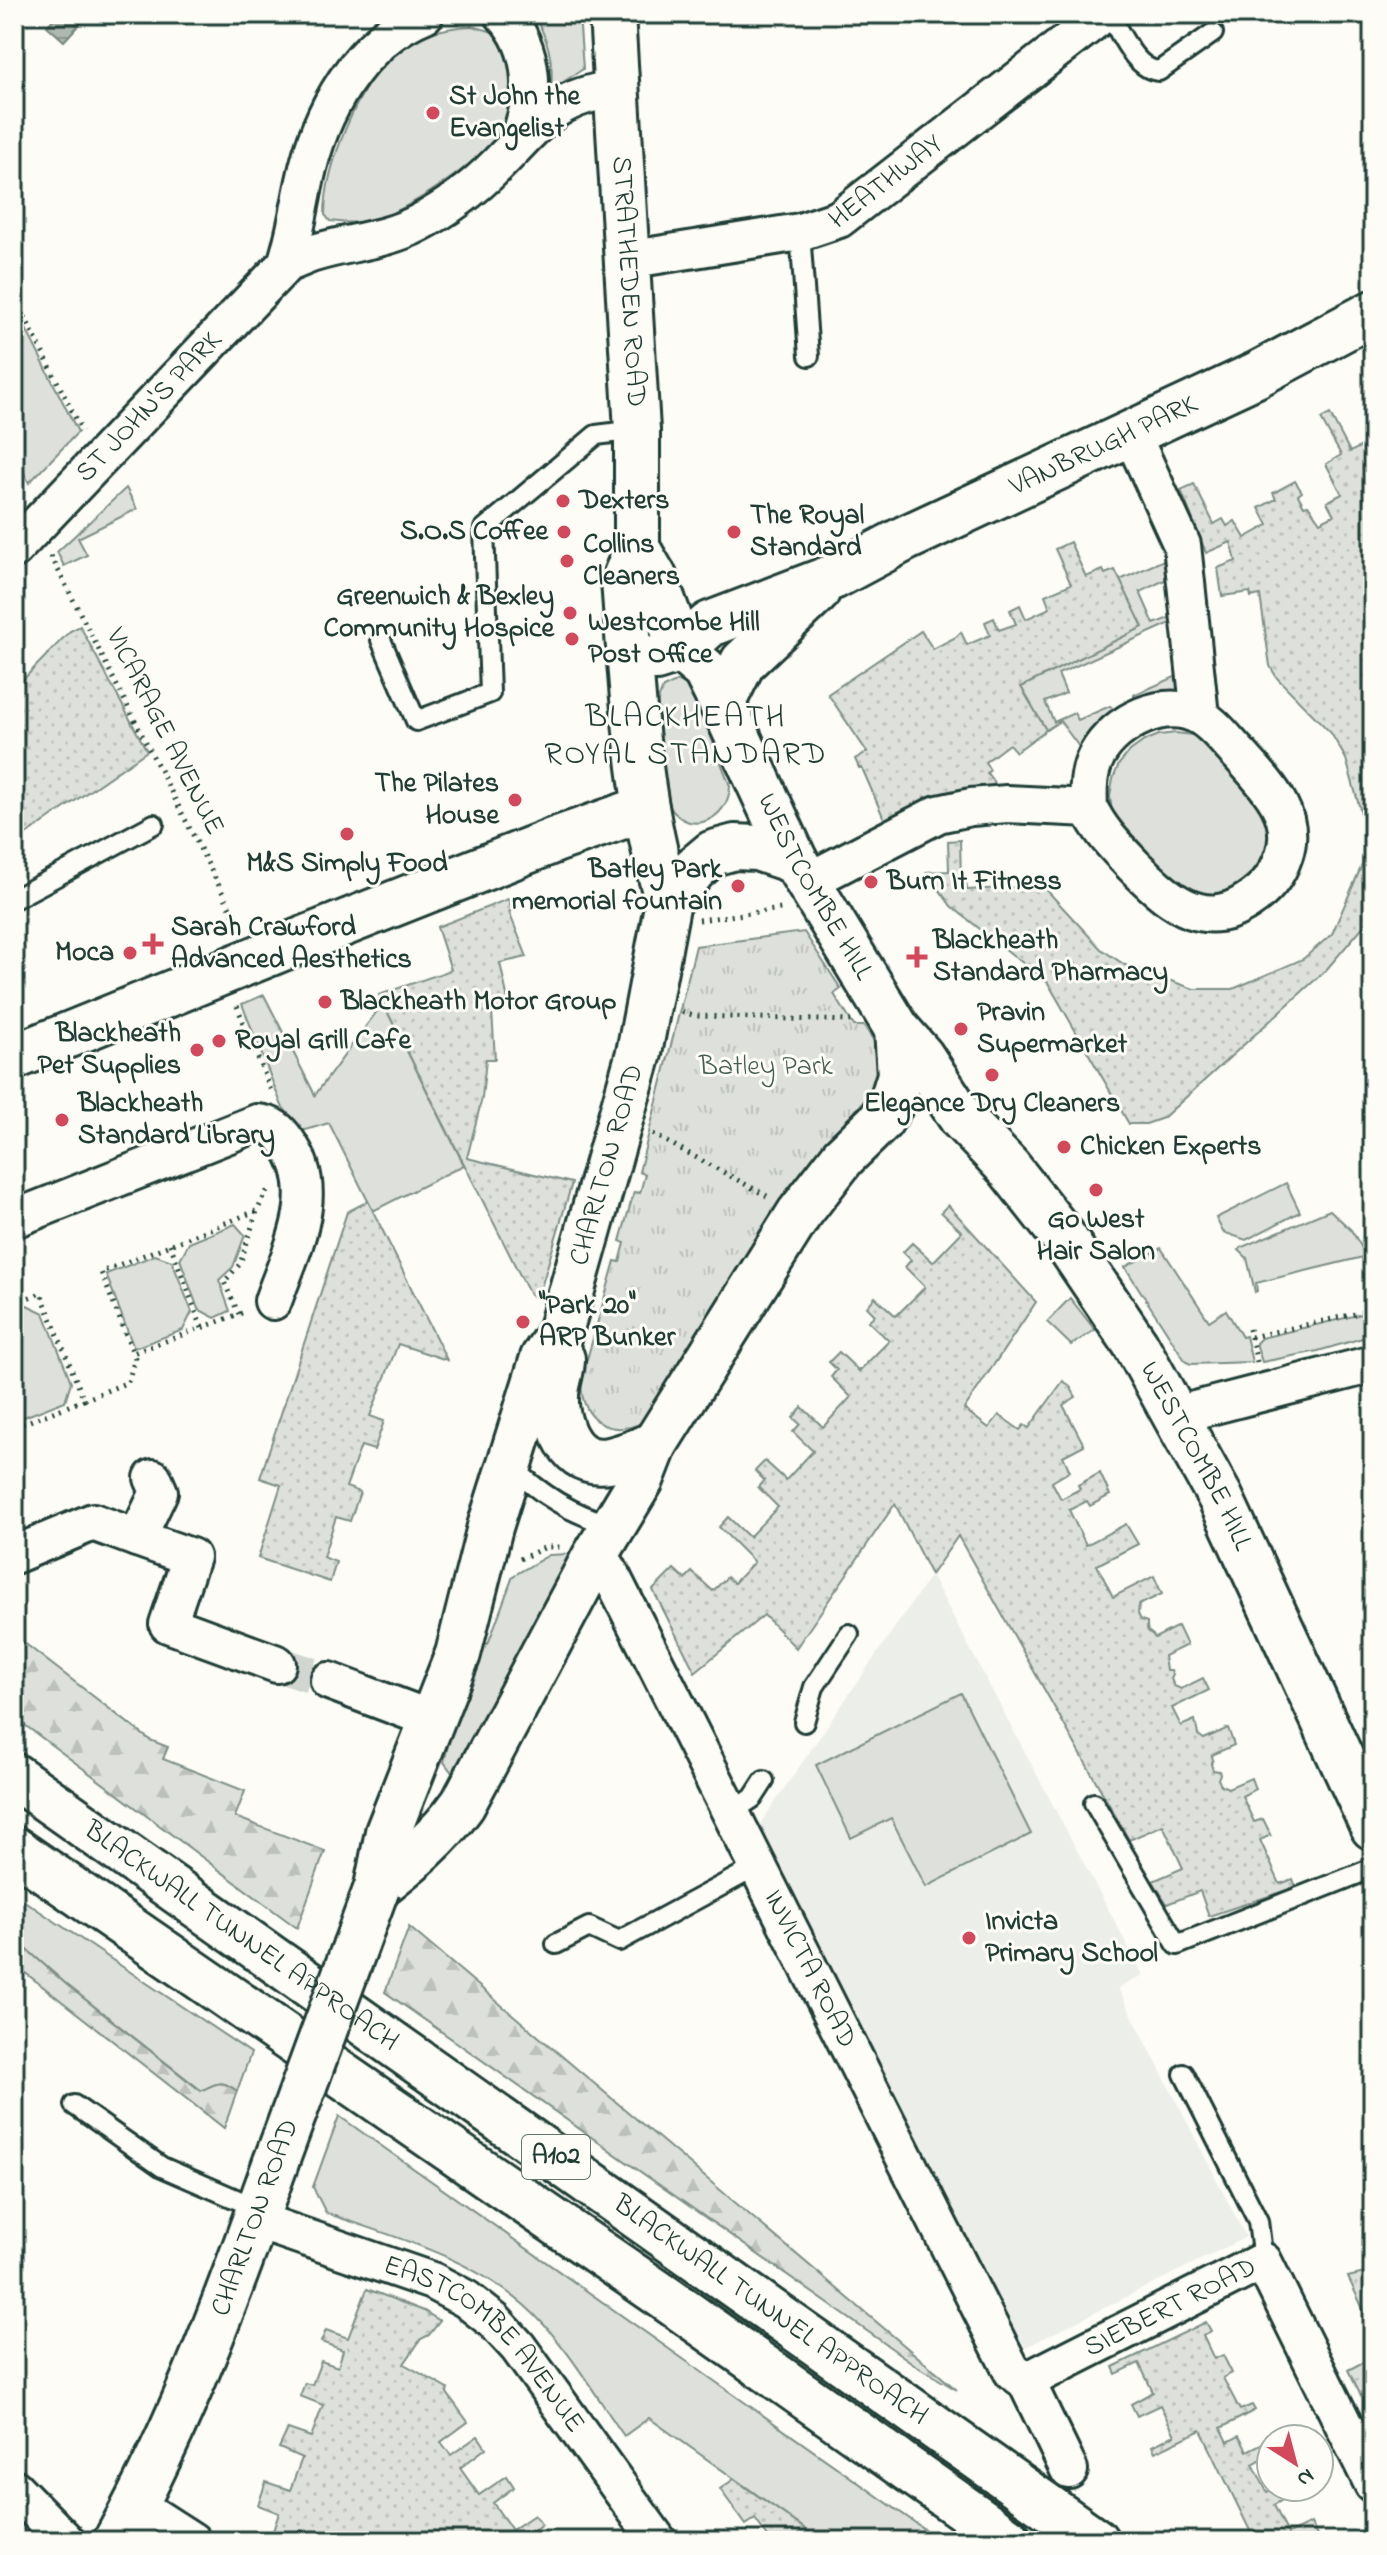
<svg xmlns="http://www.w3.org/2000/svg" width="1387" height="2555" font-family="'Indie Flower',sans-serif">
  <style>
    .built { fill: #eceee9 }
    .grass { fill: #dde0db; stroke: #7e8e88; stroke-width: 2 }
    .forest { fill: url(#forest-firs); stroke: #7e8e88; stroke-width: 2 }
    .park { fill: url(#park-tufts); stroke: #7e8e88; stroke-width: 2 }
    .garden { fill: url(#garden-dots); stroke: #7e8e88; stroke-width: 2 }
    .water { fill: url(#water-rules); stroke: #75877f; stroke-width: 2 }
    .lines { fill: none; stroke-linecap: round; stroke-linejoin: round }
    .street-tunnel { stroke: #d1d6d0; stroke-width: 36; stroke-dasharray: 36 18; stroke-linecap: butt }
    .lane-casing { stroke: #1f3d34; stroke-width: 24 }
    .street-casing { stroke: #1f3d34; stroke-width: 42 }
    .secondary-casing { stroke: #1f3d34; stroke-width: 50 }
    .highway-casing { stroke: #1f3d34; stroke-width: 50 }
    .path { stroke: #1f3d34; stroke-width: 5; stroke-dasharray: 2 6; stroke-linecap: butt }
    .lane { stroke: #fdfcf7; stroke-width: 18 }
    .street { stroke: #fdfcf7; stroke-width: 36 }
    .secondary { stroke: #fdfcf7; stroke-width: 44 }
    .highway { stroke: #fdfcf7; stroke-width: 44 }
    .secondary-bridge-casing { stroke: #1f3d34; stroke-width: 50; stroke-linecap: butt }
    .secondary-bridge { stroke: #fdfcf7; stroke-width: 44 }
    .poi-dot { fill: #d1495b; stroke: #fdfcf7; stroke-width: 3 }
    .labels { text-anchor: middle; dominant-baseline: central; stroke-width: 6; stroke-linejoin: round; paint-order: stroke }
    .shield { fill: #fdfcf7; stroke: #62766e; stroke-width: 2 }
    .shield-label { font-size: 26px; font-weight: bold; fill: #1f3d34 }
    .poi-label { font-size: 28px; font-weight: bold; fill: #1f3d34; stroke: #fdfcf7; text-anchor: start }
    .street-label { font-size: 28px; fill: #1f3d34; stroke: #fdfcf7 }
    .park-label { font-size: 28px; fill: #455e55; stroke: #fdfcf7 }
    .quarter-label { font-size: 32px; letter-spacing: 2px; fill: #1f3d34; stroke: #fdfcf7 }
  </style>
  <defs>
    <pattern id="forest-firs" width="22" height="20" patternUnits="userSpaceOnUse" patternTransform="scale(2)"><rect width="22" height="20" fill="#dde0db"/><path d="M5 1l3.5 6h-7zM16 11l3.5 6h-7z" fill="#bdc1bd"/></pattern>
    <pattern id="park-tufts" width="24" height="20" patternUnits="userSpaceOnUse" patternTransform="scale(2)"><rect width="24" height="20" fill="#dde0db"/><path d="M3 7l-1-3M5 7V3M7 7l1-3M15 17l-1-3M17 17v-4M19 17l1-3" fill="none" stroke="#bdc1bd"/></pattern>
    <pattern id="garden-dots" width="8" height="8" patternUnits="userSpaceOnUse" patternTransform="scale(2)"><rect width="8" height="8" fill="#dde0db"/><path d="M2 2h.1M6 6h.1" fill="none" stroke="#bdc1bd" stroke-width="1.8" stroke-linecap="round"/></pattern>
    <pattern id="water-rules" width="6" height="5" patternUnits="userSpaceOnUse" patternTransform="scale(2)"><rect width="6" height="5" fill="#aeb8b1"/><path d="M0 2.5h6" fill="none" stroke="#8d9791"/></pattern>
  </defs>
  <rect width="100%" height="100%" fill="#fdfcf7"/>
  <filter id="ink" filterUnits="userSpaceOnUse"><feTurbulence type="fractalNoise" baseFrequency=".0125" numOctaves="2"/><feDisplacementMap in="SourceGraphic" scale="16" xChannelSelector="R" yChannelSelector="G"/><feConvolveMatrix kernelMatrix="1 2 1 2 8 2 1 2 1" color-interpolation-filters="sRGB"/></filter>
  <g filter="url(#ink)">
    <polygon class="built" points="931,1575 1143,1975 1118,1988 1246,2237 1020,2350 760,1824"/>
    <g class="grass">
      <path d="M533 14H579L583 69 551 90C554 62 548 37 533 14Z"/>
      <path d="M473 26 500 34C505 47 518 67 516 80 514 98 509 118 500 133 481 162 407 211 373 220 359 224 345 223 330 221L325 215C325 167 357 87 393 54 415 35 445 27 473 26Z"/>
      <polygon points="14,305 78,432 29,483 14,453"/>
      <polygon points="126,488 137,509 78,538 87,555 64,566 57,552"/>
      <path d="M1166 559 1169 578 1140 592 1154 624 1179 614 1186 673C1181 700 1160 694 1138 702L1134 698V695L1182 674 1175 621 1058 674 1066 693 1045 702 1054 722 1074 713 1078 720 1110 706 1115 711 1095 731 1082 751 1060 721 1046 730 1021 687 1142 627 1120 580Z"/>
      <path d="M678 681 686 684 693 690 730 786C729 819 690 838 670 807 663 796 658 720 657 703L663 688Z"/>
      <polygon points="1176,733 1192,735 1208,742 1258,791 1273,836 1263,867 1239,889 1208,898 1192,895 1127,842 1112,812 1110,796 1113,779 1119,764 1130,751 1144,741 1159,735"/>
      <polygon points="264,995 315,1095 383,1003 464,1165 373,1211 329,1123 302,1131 282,1106 242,1004"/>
      <polygon points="1286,1183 1300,1212 1246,1240 1223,1232 1216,1218"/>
      <polygon points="1330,1210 1351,1230 1367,1256 1256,1283 1257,1291 1255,1292 1247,1258 1239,1250 1242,1247"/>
      <polygon points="235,1224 245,1235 233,1267 219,1280 230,1311 215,1318 198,1309 180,1259 189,1243"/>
      <polygon points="1161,1248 1209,1321 1226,1310 1242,1337 1246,1336 1252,1362 1191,1364 1186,1362 1125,1267"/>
      <polygon points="155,1255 172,1261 192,1312 183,1330 134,1348 106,1274"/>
      <polygon points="1070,1298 1095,1330 1071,1345 1047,1322"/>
      <polygon points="27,1305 44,1313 71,1382 65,1401 14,1421 14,1311"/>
      <polygon points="1366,1313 1373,1314 1373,1335 1318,1351 1262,1362 1256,1343 1261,1338"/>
      <polygon points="569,1554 581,1555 460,1775 453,1774 444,1762 473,1640 488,1644 513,1576 549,1555"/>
      <polygon points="961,1693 1031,1834 926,1887 891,1818 851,1838 816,1765"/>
      <path d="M14 1894 251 2053 237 2091C223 2080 217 2082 202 2091L67 1985 14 1938Z"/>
      <path d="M339 2116 941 2541H822L649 2418 624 2436C593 2392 564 2340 524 2305 467 2256 395 2237 326 2213L313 2187Z"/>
    </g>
    <g class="forest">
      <polygon points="14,1635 150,1740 168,1747 163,1759 245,1791 235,1817 325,1851 297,1928 14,1717"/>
      <polygon points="409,1927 957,2390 921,2369 385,1992"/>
      <path d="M14 1938 67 1985 201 2091C217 2082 223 2080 237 2091L224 2128 14 1964Z"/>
    </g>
    <path class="park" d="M804 932 841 989 834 994 854 1026H864L878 1047 879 1083 825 1147 645 1421C609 1441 577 1417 582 1377L615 1261 620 1262 625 1243 620 1241 634 1192 640 1193 645 1174 639 1172 696 946Z"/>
    <g class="garden">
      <polygon points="1330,414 1350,452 1366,444 1373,458 1373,915 1326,970 1163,1118 1146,1124 1129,1124 1048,983 951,906 927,872 949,871 948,841 960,840 961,879 966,880 967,890 1043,886 1101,949 1125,965 1194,989 1233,989 1303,959 1332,934 1362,865 1365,827 1346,759 1331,733 1277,678 1270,666 1260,595 1251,597 1250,592 1222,596 1218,568 1236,561 1231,542 1206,553 1181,490 1194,484 1214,524 1223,519 1227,526 1235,521 1245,538 1268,525 1259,508 1276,499 1273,493 1295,481 1302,492 1298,495 1304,506 1308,505 1320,522 1334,515 1327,502 1342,494 1326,464 1341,455 1321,419"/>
      <polygon points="1070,542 1086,577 1103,570 1105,574 1115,570 1143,627 1021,687 1046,730 1016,752 1009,744 985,762 990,770 987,773 1001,792 943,794 888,828 862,768 859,768 855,759 867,752 828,694 921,631 933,649 956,637 961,632 967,645 990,635 985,622 994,618 999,630 1016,624 1010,610 1020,605 1026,619 1050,608 1045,595 1071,584 1055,549"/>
      <polygon points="80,626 147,751 14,843 14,689 70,631"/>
      <polygon points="508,899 512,910 509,912 527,957 500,963 510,1009 492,1011 495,1059 486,1059 482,1098 467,1158 572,1183 538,1298 530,1295 379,995 451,970 437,927"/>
      <polygon points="368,1201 447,1360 398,1344 370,1416 384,1421 374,1450 361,1446 346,1487 360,1492 350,1521 336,1517 323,1557 336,1562 330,1582 258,1558 281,1485 260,1478 347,1212"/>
      <path d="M948 1205 1036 1302 964 1409 989 1428 999 1415 1020 1430 1024 1425 1029 1428 1063 1381 1069 1385 1076 1397 1063 1405 1084 1445 1063 1456 1070 1471 1052 1482 1061 1499 1080 1489 1078 1485 1100 1473 1110 1495 1090 1506 1087 1501 1069 1510 1086 1545 1126 1524 1138 1544 1097 1565 1113 1597 1154 1576 1162 1594 1139 1605 1138 1614 1141 1620 1147 1622C1147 1637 1149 1628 1155 1638L1178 1626 1187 1645 1164 1656 1166 1671H1171L1173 1675 1171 1679 1174 1686 1181 1689 1203 1678 1209 1690 1172 1708 1181 1726 1195 1720 1198 1735 1204 1739 1228 1728 1234 1745 1212 1755 1213 1760 1211 1764 1213 1770 1219 1771 1220 1774 1218 1779 1221 1785 1228 1788 1251 1778 1255 1789 1242 1796 1254 1822 1263 1819 1271 1835 1260 1840 1280 1884 1293 1879 1296 1887 1209 1916 1200 1891 1167 1904 1153 1881 1183 1868 1163 1825 1129 1840 958 1536 931 1575 895 1504 796 1648 764 1615 695 1672 653 1590 674 1569 685 1579 692 1572 713 1591 727 1577 734 1583 754 1562 719 1527 728 1517 749 1537 778 1507 758 1487 764 1480 755 1471 765 1461 786 1480 813 1451 793 1432 800 1424 793 1418 802 1407 823 1427 851 1397 831 1377 837 1370 829 1362 839 1352 859 1371 889 1341 868 1321 875 1315 867 1307 875 1297 896 1316 925 1287 905 1267 911 1260 903 1252 912 1243 933 1262 962 1232 941 1212Z"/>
      <polygon points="1373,2271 1373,2330 1348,2277"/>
      <polygon points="367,2289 424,2311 440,2321 429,2335 421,2339 404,2364 448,2389 447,2393 468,2422 441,2442 451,2455 478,2436 486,2448 460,2468 479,2495 507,2476 514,2487 493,2503 512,2530 534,2515 542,2525 520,2541 417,2541 410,2536 405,2541 334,2541 329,2538 327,2541 281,2541 283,2535 273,2531 279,2513 258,2505 266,2482 290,2490 302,2458 279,2448 288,2429 311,2437 323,2405 300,2396 305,2383 312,2385 321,2361 338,2367 343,2350 321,2342 326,2330 348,2338"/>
      <polygon points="1206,2322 1211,2331 1203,2336 1214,2359 1223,2355 1232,2373 1223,2378 1240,2410 1252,2405 1255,2410 1221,2428 1228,2442 1239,2436 1247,2451 1269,2440 1271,2454 1253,2464 1267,2492 1278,2487 1293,2487 1282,2494 1284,2499 1274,2505 1288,2534 1311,2523 1317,2536 1307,2541 1255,2541 1201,2430 1155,2452 1152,2446 1175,2435 1160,2405 1137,2416 1131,2404 1153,2392 1139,2363 1116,2374 1113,2367"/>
      <polygon points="1373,2357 1373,2390 1361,2396 1348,2370"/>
      <polygon points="734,2479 822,2541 771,2541 755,2519 746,2525 720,2489"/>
    </g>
    <polygon class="water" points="58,14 89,14 64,41 47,26"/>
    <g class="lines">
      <polyline class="street-tunnel" points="277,1664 329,1681"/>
      <defs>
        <g id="lane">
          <path d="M1109 14C1120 32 1135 70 1159 71L1213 33"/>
          <polyline points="800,232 809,356"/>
          <polyline points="381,640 416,721 490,693 484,529 596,435 637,430"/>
          <polyline points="14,899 154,824"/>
          <path d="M510 1465C540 1494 572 1515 613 1525"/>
          <polyline points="804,1722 814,1687 849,1634"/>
          <polyline points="1094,1803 1177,1945 1373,1868"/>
          <polyline points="732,1812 753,1798 764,1781"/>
          <polyline points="556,1944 589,1927 619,1941 758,1866"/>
          <polyline points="1184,2074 1258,2221 1263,2261"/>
          <polyline points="74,2105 162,2167 259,2209"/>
        </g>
        <g id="street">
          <path d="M503 14C536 49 536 99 518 141"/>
          <path id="s1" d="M627 260 800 232 839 219 1103 14"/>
          <path d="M286 264C295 237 299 209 305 181 319 113 358 41 425 14"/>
          <polyline points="1132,435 1182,545 1200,716"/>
          <path id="s2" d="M14 549 286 264C295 261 304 256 314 253 349 242 385 241 419 223 448 208 474 188 497 165 538 124 554 96 617 89"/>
          <path d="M807 882 938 814 971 807 1007 804 1089 808C1088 789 1088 772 1097 755 1115 722 1166 696 1201 717 1216 726 1228 743 1240 755 1265 783 1298 814 1284 855 1277 876 1266 889 1248 901 1201 933 1165 897 1133 865 1116 847 1100 831 1089 808"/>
          <path d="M14 1219 257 1123C272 1124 279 1130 287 1142 324 1192 291 1250 273 1301"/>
          <polyline points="1178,1418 1195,1410 1373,1364"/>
          <polyline points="153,1478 159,1492 137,1538 191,1557 168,1624 277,1664"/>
          <polyline points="14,1555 93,1522 137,1538"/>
          <path id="s3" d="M594 1558 607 1567 1012 2371 1026 2381 1069 2470"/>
          <polyline points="329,1681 433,1720"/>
          <path id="s4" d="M255 2220 432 2281 466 2299 494 2321 518 2347 658 2541"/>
          <path id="s5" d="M1026 2381 1263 2261 1373 2484"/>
          <polyline points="14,2488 66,2541"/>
          <polyline points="136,2505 192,2541"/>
        </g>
        <g id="secondary">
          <path id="s6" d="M612 14 637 430V548L624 580 625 594C633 698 637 801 668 901"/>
          <path id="s7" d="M637 548 654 577 681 650 705 670 731 722 795 861 897 1029 921 1056 962 1119 1008 1167 1061 1234 1136 1345 1220 1497 1373 1827"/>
          <path id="s8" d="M656 658 681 650 710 624 833 577 906 538 1256 375 1373 313"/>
          <polyline points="722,704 743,662 817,592"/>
          <polyline points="14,1057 317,934 555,840 646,808"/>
          <path d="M562 1359C562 1372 556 1383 556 1396 555 1409 558 1420 563 1433 584 1478 620 1458 655 1444"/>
          <path id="s9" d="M377 1887 388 1832 458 1654 490 1527 543 1358 560 1332 639 1053 668 901 695 868 713 853 735 847 757 848 795 861"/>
          <path d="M377 1887C410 1861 439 1838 463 1804L594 1558 641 1480 655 1444 799 1214 843 1157 881 1120 891 1104 900 1075 897 1029"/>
          <path d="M116 2541C183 2420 230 2291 276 2162"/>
        </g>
        <g id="highway">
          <path id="s10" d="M14 1776 1096 2541"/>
          <polyline points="14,1849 664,2297 1010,2541"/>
        </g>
      </defs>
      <use href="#lane" class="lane-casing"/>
      <use href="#street" class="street-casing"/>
      <use href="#secondary" class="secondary-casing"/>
      <use href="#highway" class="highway-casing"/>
      <g class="path">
        <polyline points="14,295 82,431"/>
        <polyline points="14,481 21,495"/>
        <polyline points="51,556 239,925"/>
        <polyline points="699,920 781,909"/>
        <polyline points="237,1006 272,1093"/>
        <polyline points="682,1012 697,1016 851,1021"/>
        <polyline points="653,1134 767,1196"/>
        <polyline points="170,1244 202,1328"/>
        <polyline points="14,1303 41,1293 84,1400 14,1427"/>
        <polyline points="242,1313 133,1353 101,1272 256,1211"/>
        <polyline points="239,1314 224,1282 240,1264 257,1211 269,1187"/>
        <polyline points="1249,1329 1257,1362"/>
        <polyline points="1251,1337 1373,1310"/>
        <polyline points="84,1400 128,1382 135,1358 133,1353"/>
        <polyline points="520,1559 546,1547 560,1547"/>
      </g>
      <use href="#lane" class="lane"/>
      <use href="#street" class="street"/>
      <use href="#secondary" class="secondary"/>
      <use href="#highway" class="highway"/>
      <defs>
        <polyline id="secondary-bridge" points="276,2162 377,1887"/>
      </defs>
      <use href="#secondary-bridge" class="secondary-bridge-casing"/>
      <use href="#secondary-bridge" class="secondary-bridge"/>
    </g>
  </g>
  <g class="poi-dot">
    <circle cx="433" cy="113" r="8"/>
    <circle cx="563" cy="501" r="8"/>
    <circle cx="564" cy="532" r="8"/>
    <circle cx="734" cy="532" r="8"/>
    <circle cx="567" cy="561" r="8"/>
    <circle cx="570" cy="613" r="8"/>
    <circle cx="572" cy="639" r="8"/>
    <circle cx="515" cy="800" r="8"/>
    <circle cx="347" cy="834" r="8"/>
    <circle cx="871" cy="882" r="8"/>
    <circle cx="738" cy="886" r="8"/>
    <path d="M149 932h8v8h8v8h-8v8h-8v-8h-8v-8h8z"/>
    <circle cx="130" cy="953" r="8"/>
    <path d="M913 945h8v8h8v8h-8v8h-8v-8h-8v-8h8z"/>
    <circle cx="325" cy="1002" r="8"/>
    <circle cx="961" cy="1029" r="8"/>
    <circle cx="219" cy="1041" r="8"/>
    <circle cx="197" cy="1050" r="8"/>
    <circle cx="992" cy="1075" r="8"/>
    <circle cx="62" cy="1120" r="8"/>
    <circle cx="1064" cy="1147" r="8"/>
    <circle cx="1096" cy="1190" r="8"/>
    <circle cx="523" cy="1322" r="8"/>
    <circle cx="969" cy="1938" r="8"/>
  </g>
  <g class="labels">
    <rect class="shield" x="522" y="2135" width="68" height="44" rx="6"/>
    <g class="shield-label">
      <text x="556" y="2157">A102</text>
    </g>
    <g class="poi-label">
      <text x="449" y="97">St John the<tspan x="449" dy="32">Evangelist</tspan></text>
      <text x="579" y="501">Dexters</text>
      <text x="750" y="516">The Royal<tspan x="750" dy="32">Standard</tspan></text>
      <text x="548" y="532" text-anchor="end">S.O.S Coffee</text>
      <text x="583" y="545">Collins<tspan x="583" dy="32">Cleaners</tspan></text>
      <text x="554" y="597" text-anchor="end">Greenwich &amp; Bexley<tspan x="554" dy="32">Community Hospice</tspan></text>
      <text x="588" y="623">Westcombe Hill<tspan x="588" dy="32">Post Office</tspan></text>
      <text x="499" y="784" text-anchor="end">The Pilates<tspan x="499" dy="32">House</tspan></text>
      <text x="347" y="864" text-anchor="middle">M&amp;S Simply Food</text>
      <text x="722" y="870" text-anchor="end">Batley Park<tspan x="722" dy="32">memorial fountain</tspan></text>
      <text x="887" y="882">Burn It Fitness</text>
      <text x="171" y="928">Sarah Crawford<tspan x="171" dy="32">Advanced Aesthetics</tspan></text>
      <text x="933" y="941">Blackheath<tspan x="933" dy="32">Standard Pharmacy</tspan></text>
      <text x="114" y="953" text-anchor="end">Moca</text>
      <text x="341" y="1002">Blackheath Motor Group</text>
      <text x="977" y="1013">Pravin<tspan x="977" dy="32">Supermarket</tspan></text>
      <text x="181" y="1034" text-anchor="end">Blackheath<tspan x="181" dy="32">Pet Supplies</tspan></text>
      <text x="235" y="1041">Royal Grill Cafe</text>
      <text x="78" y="1104">Blackheath<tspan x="78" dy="32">Standard Library</tspan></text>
      <text x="992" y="1104" text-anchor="middle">Elegance Dry Cleaners</text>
      <text x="1080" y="1147">Chicken Experts</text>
      <text x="1096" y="1220" text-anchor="middle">Go West<tspan x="1096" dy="32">Hair Salon</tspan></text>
      <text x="539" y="1306">"Park 20"<tspan x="539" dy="32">ARP Bunker</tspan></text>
      <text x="985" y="1922">Invicta<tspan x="985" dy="32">Primary School</tspan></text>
    </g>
    <g class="street-label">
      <text stroke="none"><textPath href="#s1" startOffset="276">HEATHWAY</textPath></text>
      <text stroke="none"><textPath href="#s6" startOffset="268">STRATHEDEN ROAD</textPath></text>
      <text stroke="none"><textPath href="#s2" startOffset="196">ST JOHN'S PARK</textPath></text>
      <text stroke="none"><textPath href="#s8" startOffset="498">VANBRUGH PARK</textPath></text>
      <text transform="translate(164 732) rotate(63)">VICARAGE AVENUE</text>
      <text stroke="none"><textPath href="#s7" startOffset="386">WESTCOMBE HILL</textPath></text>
      <text stroke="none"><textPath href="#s9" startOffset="760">CHARLTON ROAD</textPath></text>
      <text stroke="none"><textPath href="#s7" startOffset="1074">WESTCOMBE HILL</textPath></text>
      <text stroke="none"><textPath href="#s10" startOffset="278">BLACKWALL TUNNEL APPROACH</textPath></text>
      <text stroke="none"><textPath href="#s3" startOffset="466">INVICTA ROAD</textPath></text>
      <text transform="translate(256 2218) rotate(-70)">CHARLTON ROAD</text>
      <text stroke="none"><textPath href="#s10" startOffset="926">BLACKWALL TUNNEL APPROACH</textPath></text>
      <text stroke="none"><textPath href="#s5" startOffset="162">SIEBERT ROAD</textPath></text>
      <text stroke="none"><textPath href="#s4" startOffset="268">EASTCOMBE AVENUE</textPath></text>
    </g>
    <g class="park-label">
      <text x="766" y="1067">Batley Park</text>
    </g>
    <g class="quarter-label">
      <text x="686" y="718">BLACKHEATH<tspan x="686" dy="37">ROYAL STANDARD</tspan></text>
    </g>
  </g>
  <rect width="1387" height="2555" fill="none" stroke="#fdfcf7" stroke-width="48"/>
  <rect x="24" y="24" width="1339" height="2507" fill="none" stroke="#1f3d34" stroke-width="3" filter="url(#ink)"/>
  <g transform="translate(1295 2463) rotate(144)"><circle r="38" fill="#fdfcf7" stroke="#a4b0a9" stroke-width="2"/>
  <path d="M0-6L14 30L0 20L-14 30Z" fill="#d1495b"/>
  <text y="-12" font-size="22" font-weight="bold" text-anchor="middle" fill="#1f3d34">N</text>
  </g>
</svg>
